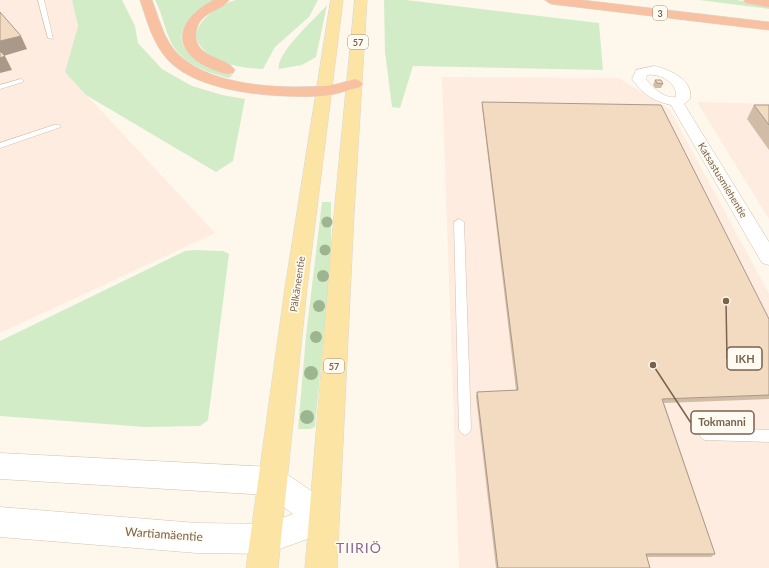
<svg xmlns="http://www.w3.org/2000/svg" width="769" height="568" font-family="Lato,sans-serif">
  <style>
    .commercial { fill: #fdecdf }
    .green { fill: #d3ecc8 }
    .lines { fill: none; stroke-linecap: round; stroke-linejoin: round }
    .service-casing { stroke: #d1c2af; stroke-width: 1 }
    .minor-casing { stroke: #d1c2af; stroke-width: 1 }
    .secondary-casing { stroke: #d4c3ad; stroke-width: 1 }
    .primary-casing { stroke: #dcd6d0; stroke-width: 1 }
    .motorway-casing { stroke: #dcd6d0; stroke-width: 1 }
    .service { fill: #fff; fill-rule: evenodd }
    .minor { fill: #fff; fill-rule: evenodd }
    .secondary { fill: #fff; fill-rule: evenodd }
    .primary { fill: #fce5a4; fill-rule: evenodd }
    .motorway { fill: #f8c2a2; fill-rule: evenodd }
    .tree { fill: #9db68f }
    .wall { fill: #d1bca7 }
    .shaded-wall { fill: #a98 }
    .building { fill: #f3dbc2; stroke: #a98 }
    .labels { text-anchor: middle; dominant-baseline: central; stroke-width: 3.5; stroke-linejoin: round; paint-order: stroke }
    .shield { fill: #fffbf2; stroke: #a2907e; stroke-width: 1 }
    .shield-label { font-size: 9px; font-weight: bold; fill: #7a624c }
    .street-label { font-size: 10px; fill: #7a624c; stroke: #fffbf2 }
    .near-street-label { font-size: 12px; fill: #7a624c; stroke: #fffbf2 }
    .near-quarter-label { font-size: 14px; letter-spacing: 1px; fill: #8b6595; stroke: #fffbf2 }
    .leader { fill: none; stroke: #7a624c; stroke-width: 1.5 }
    .callout-dot { fill: #7a624c; stroke: #fffbf2; stroke-width: 1.5 }
    .callout { fill: #fffbf2; stroke: #7a624c; stroke-width: 1.5 }
    .callout-label { font-size: 11px; text-anchor: middle; font-weight: bold; fill: #7a624c }
  </style>
  <rect width="100%" height="100%" fill="#fdf8eb"/>
  <g class="commercial">
    <polygon points="0,0 72,0 78,26 65,72 215,233 0,333"/>
    <polygon points="442,77 619,78 670,110 769,294 769,568 459,568"/>
    <polygon points="697,102 769,104 769,219"/>
  </g>
  <g class="green">
    <polygon points="72,0 122,0 135,26 138,43 162,69 192,86 222,95 245,99 233,161 216,172 86,95 65,72 78,26"/>
    <path d="M155 0H216C185 15 164 42 203 64 212 69 223 72 233 75L229 78C209 73 185 65 173 46 165 32 163 15 155 0Z"/>
    <path d="M235 0H318L309 17 275 47 263 69C242 68 216 65 201 47 184 26 220 5 235 0Z"/>
    <polygon points="384,0 406,0 599,23 603,70 413,66 400,108 392,107 385,52"/>
    <polygon points="699,0 737,0 769,6 769,9"/>
    <path d="M327 5 316 57 302 65 279 69C275 54 316 18 327 5Z"/>
    <polygon points="322,202 331,202 331,261 315,427 310,429 298,429 306,336"/>
    <polygon points="194,250 223,251 229,254 208,420 200,426 145,427 0,416 0,341 185,251"/>
  </g>
  <g class="lines">
    <defs>
      <g id="service">
        <polygon points="38,0 44,0 53,39 48,38"/>
        <polygon points="21,79 23,80 23,82 0,89 0,85"/>
        <polygon points="54,125 60,125 61,127 0,148 0,143"/>
        <polygon points="459,219 464,222 471,429 469,433 465,435 461,433 459,429 454,222"/>
        <polygon points="705,428 769,430 769,442 705,440 701,438 699,434 701,430"/>
      </g>
      <path id="minor" d="M654 66C669 69 694 80 690 99L684 104 769 242V265L762 263 671 105C653 101 643 94 632 79L636 70ZM647 75C659 73 678 82 676 97 664 99 653 88 646 79Z"/>
      <polygon id="secondary" points="0,453 272,467 282,471 335,507 339,518 335,529 266,554 197,553 0,537 0,507 197,523 266,524 293,514 267,495 0,479"/>
      <g id="primary">
        <polygon points="331,0 343,0 307,288 278,568 246,568 285,288"/>
        <polygon points="355,0 367,0 354,214 337,568 305,568 334,214"/>
      </g>
      <g id="motorway">
        <path d="M140 0H152C159 18 164 41 179 55 212 86 279 89 322 86 333 86 344 82 355 79L360 81 363 84 360 87C348 90 335 95 322 96 278 98 200 94 168 60 153 44 147 21 140 0Z"/>
        <path d="M214 0H229C223 9 209 11 201 20 198 24 196 29 196 34 194 58 227 57 235 70L233 73C225 75 220 72 212 69 169 51 176 19 214 0Z"/>
        <polygon points="545,0 582,0 769,22 769,30 551,4"/>
        <polygon points="744,0 769,0 769,7 746,3"/>
      </g>
    </defs>
    <use href="#service" class="service-casing"/>
    <use href="#minor" class="minor-casing"/>
    <use href="#secondary" class="secondary-casing"/>
    <use href="#primary" class="primary-casing"/>
    <use href="#motorway" class="motorway-casing"/>
    <use href="#service" class="service"/>
    <use href="#minor" class="minor"/>
    <use href="#secondary" class="secondary"/>
    <use href="#primary" class="primary"/>
    <use href="#motorway" class="motorway"/>
  </g>
  <g class="tree">
    <circle cx="327" cy="222" r="5.5"/>
    <circle cx="325" cy="250" r="5.5"/>
    <circle cx="323" cy="276" r="6"/>
    <circle cx="319" cy="306" r="6"/>
    <circle cx="316" cy="337" r="6"/>
    <circle cx="311" cy="373" r="7"/>
    <circle cx="307" cy="417" r="7"/>
  </g>
  <g class="wall">
    <polygon points="655,80 663,84 661,88 655,88 653,85"/>
    <polygon points="482,102 769,319 769,399 664,403 715,554 711,557 647,557 650,568 496,568 476,396 477,392 516,390 482,107"/>
    <polygon points="754,105 769,105 769,150 747,119"/>
  </g>
  <g class="shaded-wall">
    <polygon points="21,36 27,49 0,57 0,41"/>
    <polygon points="5,56 12,70 0,73 0,58"/>
  </g>
  <g class="building">
    <polygon points="0,12 21,36 0,41"/>
    <polygon points="0,51 5,56 0,58"/>
    <polygon points="655,80 661,80 663,84 657,83"/>
    <polygon points="482,102 661,105 769,319 769,395 662,399 715,554 646,554 650,568 498,568 477,392 518,390"/>
    <polygon points="754,105 769,105 769,125"/>
  </g>
  <g class="labels">
    <g class="shield">
      <rect x="653" y="6" width="14" height="14" rx="3"/>
      <rect x="348" y="35" width="20" height="14" rx="3"/>
      <rect x="324" y="359" width="20" height="14" rx="3"/>
    </g>
    <g class="shield-label">
      <text x="660" y="13">3</text>
      <text x="358" y="42">57</text>
      <text x="334" y="366">57</text>
    </g>
    <g class="street-label">
      <text transform="translate(723 180) rotate(59)">Katsastusmiehentie</text>
      <text transform="translate(297 284) rotate(-82)">Pälkäneentie</text>
    </g>
    <g class="near-street-label">
      <text transform="translate(164 534) rotate(4)">Wartiamäentie</text>
    </g>
    <g class="near-quarter-label">
      <text x="359" y="547">TIIRIÖ</text>
    </g>
  </g>
  <path class="leader" d="M726 301L727 359M653 365L691 423"/>
  <g class="callout-dot">
    <circle cx="726" cy="301" r="4"/>
    <circle cx="653" cy="365" r="4"/>
  </g>
  <g class="callout">
    <rect x="727" y="347" width="35" height="23" rx="4"/>
    <rect x="691" y="411" width="63" height="23" rx="4"/>
  </g>
  <g class="callout-label">
    <text x="745" y="363">IKH</text>
    <text x="722" y="426">Tokmanni</text>
  </g>
</svg>
